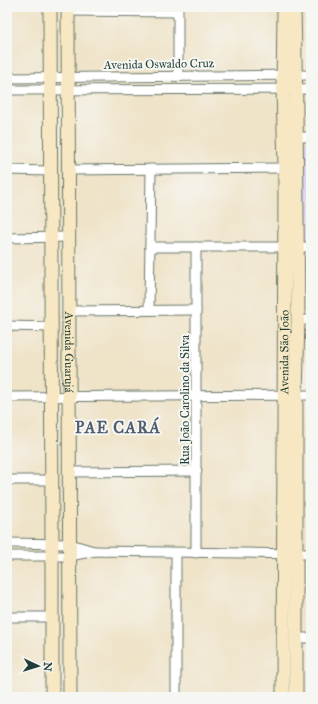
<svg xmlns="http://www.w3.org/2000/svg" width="318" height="704" font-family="'IM FELL Great Primer',serif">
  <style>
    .built { fill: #ded5f6 }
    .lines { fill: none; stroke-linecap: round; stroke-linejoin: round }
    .street-casing { stroke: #687768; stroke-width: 11 }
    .secondary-casing { stroke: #687768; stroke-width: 15 }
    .street { stroke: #fff; stroke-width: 9 }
    .secondary { stroke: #f7e8c3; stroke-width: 13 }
    .labels { text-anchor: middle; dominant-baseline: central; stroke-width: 4; stroke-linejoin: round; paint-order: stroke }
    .street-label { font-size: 12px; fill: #1f3d34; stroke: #f6f6f2 }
    .district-label { font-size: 16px; font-weight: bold; letter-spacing: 1px; fill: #505e70; stroke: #f6f6f2 }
  </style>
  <rect width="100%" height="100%" fill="#f6f6f2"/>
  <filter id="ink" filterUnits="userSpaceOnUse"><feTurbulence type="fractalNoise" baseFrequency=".025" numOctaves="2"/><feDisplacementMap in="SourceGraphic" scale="8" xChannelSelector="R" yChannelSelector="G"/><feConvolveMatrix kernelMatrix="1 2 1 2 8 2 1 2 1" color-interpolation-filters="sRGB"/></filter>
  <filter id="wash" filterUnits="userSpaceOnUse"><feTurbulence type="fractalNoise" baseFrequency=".012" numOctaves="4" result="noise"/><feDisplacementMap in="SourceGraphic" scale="16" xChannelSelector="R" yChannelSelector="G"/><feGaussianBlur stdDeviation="0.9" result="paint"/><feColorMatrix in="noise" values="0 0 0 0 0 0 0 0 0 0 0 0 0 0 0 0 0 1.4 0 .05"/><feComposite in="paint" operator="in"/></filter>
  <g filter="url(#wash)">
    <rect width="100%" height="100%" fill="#efe3c8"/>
    <polygon class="built" points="301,141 311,141 311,242 303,242"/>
  </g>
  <g filter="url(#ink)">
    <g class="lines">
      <defs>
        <g id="street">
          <polyline points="178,7 178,76"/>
          <polyline points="68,11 177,12"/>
          <polyline points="7,78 311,75"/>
          <polyline points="7,90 311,89"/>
          <polyline points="297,137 311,137"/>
          <polyline points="7,170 51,171"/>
          <polyline points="68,170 285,168"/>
          <polyline points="7,238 68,237"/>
          <polyline points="150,247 311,247"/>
          <polyline points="196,247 196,553"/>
          <polyline points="149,310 151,169"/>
          <polyline points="70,311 196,310"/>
          <polyline points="298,320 311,320"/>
          <polyline points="7,326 51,327"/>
          <polyline points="7,397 311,395"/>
          <polyline points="69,472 197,471"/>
          <polyline points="7,480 52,480"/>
          <polyline points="7,543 70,544 94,551"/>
          <polyline points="176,553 176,697"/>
          <polyline points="7,556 70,556 95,551 311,554"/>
          <polyline points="7,617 52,617"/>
          <polyline points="296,638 311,638"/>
        </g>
        <g id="secondary">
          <polyline points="50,7 52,543 52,697"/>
          <path id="s1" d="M68 7 70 697"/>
          <polyline points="294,7 296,109 298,320 296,395 296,697"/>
          <path id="s2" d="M283 697 285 168 283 89 284 7"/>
        </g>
      </defs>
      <use href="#street" class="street-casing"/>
      <use href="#secondary" class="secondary-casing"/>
      <use href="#street" class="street"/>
      <use href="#secondary" class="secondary"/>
    </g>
  </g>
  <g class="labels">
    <g class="street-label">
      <text transform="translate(159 64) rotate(-1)">Avenida Oswaldo Cruz</text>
      <text stroke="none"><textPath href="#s1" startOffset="345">Avenida Guarujá</textPath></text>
      <text stroke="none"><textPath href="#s2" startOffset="345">Avenida São João</textPath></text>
      <text transform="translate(185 400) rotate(-90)">Rua João Carolino da Silva</text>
    </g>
    <g class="district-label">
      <text x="118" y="427">PAE CARÁ</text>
    </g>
  </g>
  <rect width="318" height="704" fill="none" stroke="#f6f6f2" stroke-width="24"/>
  <g transform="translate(38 666) rotate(94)" stroke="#f6f6f2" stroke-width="3" paint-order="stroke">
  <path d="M0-3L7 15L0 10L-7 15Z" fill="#1f3d34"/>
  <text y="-6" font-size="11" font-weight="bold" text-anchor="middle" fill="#1f3d34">N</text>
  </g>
</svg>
